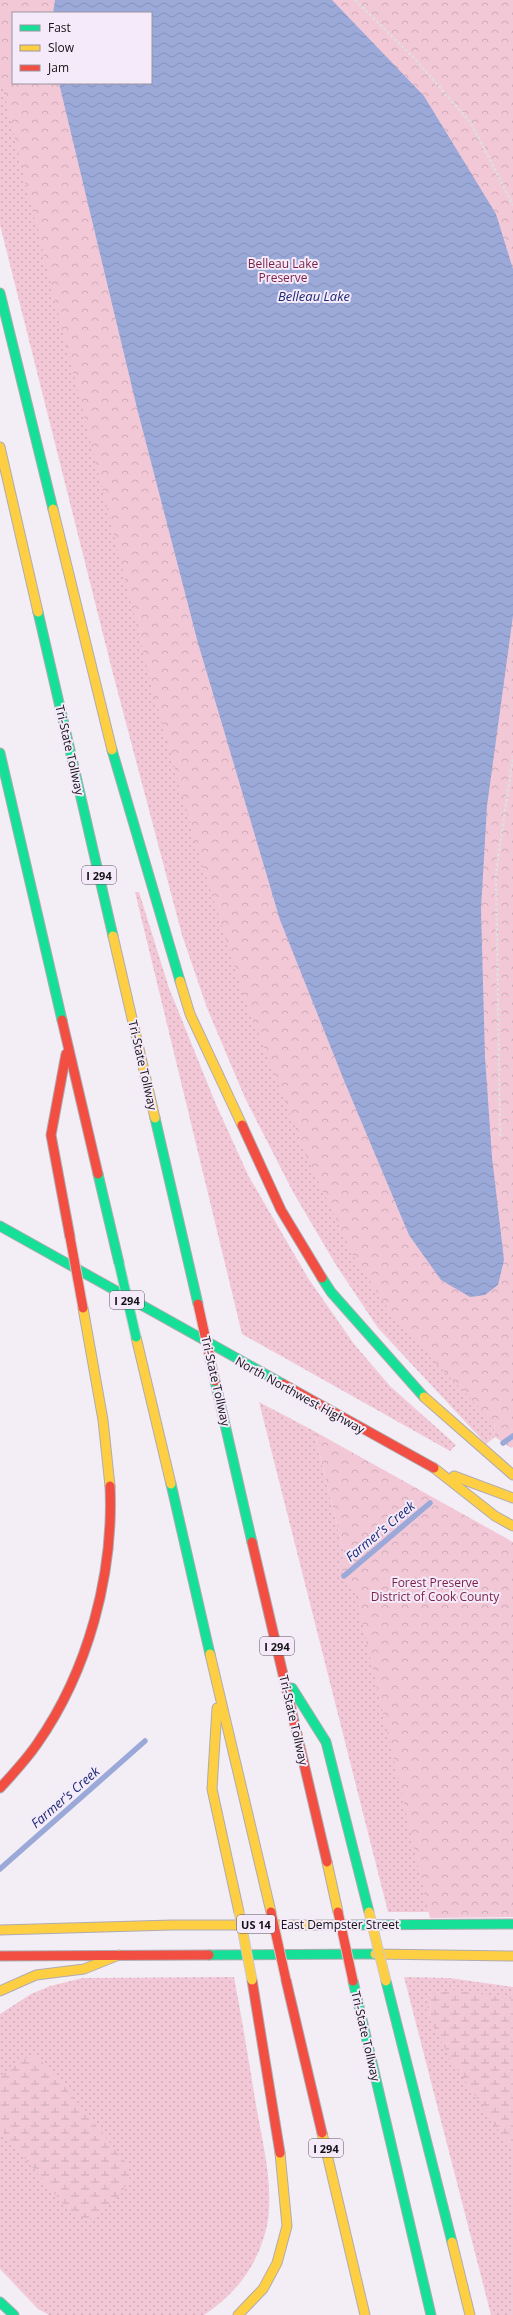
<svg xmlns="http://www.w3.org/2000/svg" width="513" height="2315" font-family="'Open Sans',sans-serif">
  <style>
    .grass { fill: url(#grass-dots) }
    .forest { fill: url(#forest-crowns); fill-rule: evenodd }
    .wetland { fill: url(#wetland-marsh) }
    .water { fill: url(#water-waves) }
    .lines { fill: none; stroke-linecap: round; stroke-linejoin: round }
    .stream { stroke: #9ba9d9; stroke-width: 5.5 }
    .fast-casing { stroke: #afabb1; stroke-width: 11 }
    .slow-casing { stroke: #afabb1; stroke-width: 11 }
    .jam-casing { stroke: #afabb1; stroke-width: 11 }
    .path { stroke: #dfdddf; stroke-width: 2.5; stroke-dasharray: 3 2; stroke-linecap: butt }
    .fast { stroke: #16e098; stroke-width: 9 }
    .slow { stroke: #ffcf43; stroke-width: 9 }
    .jam { stroke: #f24e42; stroke-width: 9 }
    .fast-bridge-casing { stroke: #ccc9cd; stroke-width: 11; stroke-linecap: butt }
    .slow-bridge-casing { stroke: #ccc9cd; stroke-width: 11; stroke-linecap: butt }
    .jam-bridge-casing { stroke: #ccc9cd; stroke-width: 11; stroke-linecap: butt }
    .fast-bridge { stroke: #16e098; stroke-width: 9 }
    .slow-bridge { stroke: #ffcf43; stroke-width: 9 }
    .jam-bridge { stroke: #f24e42; stroke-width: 9 }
    .labels { text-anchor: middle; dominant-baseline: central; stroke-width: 4; stroke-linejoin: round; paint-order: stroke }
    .shield { fill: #f4eaf9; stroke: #58535b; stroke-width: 1 }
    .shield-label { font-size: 11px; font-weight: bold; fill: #151217 }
    .park-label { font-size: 12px; fill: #7c1f44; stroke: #f4eaf9 }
    .street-label { font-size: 12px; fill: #151217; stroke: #f4eaf9 }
    .water-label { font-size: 13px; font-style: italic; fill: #1a2a75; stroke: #f4eaf9 }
  </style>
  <defs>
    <pattern id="grass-dots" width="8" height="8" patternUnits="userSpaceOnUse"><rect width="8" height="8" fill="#f2c8d7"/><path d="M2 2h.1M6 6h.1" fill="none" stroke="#cfabb8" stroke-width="1.8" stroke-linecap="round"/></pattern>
    <pattern id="forest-crowns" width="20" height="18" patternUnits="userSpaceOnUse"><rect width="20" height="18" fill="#f2c8d7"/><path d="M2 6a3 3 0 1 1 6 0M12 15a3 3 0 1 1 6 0" fill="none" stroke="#cfabb8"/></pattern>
    <pattern id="wetland-marsh" width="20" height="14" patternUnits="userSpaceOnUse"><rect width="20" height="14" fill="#f2c8d7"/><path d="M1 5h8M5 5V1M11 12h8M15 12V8" fill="none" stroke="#cfabb8"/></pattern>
    <pattern id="water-waves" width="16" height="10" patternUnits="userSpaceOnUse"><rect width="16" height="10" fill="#9ba9d9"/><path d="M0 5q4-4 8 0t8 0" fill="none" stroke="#8590ba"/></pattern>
  </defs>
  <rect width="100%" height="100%" fill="#f3eef6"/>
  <g class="grass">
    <polygon points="0,0 13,13 13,83 513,1044 513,1187 494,1423 495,1437 486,1444 378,1328 336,1265 293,1192 245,1098 207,1008 182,935 112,670 0,225"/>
    <polygon points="135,892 139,892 169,988 215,1102 248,1175 308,1278 354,1344 390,1386 456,1445 450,1451 242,1334"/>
    <polygon points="259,1402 314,1431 344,1553 341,1565 422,1498 430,1918 429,1912 388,1912"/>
    <path d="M234 1977C242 2019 249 2062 256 2105 263 2145 277 2198 264 2237 254 2270 233 2296 204 2315H49L38 2309 0 2269V2014L31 1994 50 1986 83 1978Z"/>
    <polygon points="404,1977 449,1978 513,1987 513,2315 491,2315"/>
  </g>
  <g class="forest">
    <path d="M0 0H513V1447L511 1448 495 1437 494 1423 399 1325 355 1259 307 1158 246 1002 197 848 151 683 28 193 0 77ZM13 13H151V83H13Z"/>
    <polygon points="314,1431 513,1542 513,1917 430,1918 354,1587 347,1585 341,1565 344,1553"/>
  </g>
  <g class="wetland">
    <polygon points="454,1990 513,1999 513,2152 451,2060 426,2012 431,1994"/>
    <path d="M37 2057 56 2076 127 2164C128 2168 131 2173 130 2176 129 2190 101 2213 89 2219L71 2213 0 2129V2077L18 2059Z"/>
  </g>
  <polygon class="water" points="55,0 332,0 424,96 496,214 513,269 513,616 487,806 481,909 485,1057 492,1157 504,1260 498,1285 485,1295 470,1297 441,1280 409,1235 343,1078 280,920 198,643 137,408 59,83 151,83 151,13 53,13"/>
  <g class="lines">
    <g class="stream">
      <polyline points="503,1443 513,1436"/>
      <polyline points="344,1576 430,1503"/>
      <polyline points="0,1869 145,1741"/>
    </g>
    <defs>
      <g id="fast">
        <polyline points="0,293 53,509"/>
        <polyline points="38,612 113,936"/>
        <polyline points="112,750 180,981"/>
        <polyline points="0,753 62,1020"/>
        <polyline points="155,1118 198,1304"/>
        <polyline points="98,1174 119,1263"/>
        <polyline points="0,1226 283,1384"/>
        <polyline points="322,1278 331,1292 424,1397"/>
        <polyline points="215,1381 252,1542"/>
        <polyline points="171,1484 210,1654"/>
        <polyline points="292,1688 326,1742 369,1912"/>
        <polyline points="340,1925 513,1924"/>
        <polyline points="209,1955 375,1954"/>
        <polyline points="353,1981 431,2315"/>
        <polyline points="386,1981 452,2242"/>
        <polyline points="0,2302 14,2315"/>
      </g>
      <g id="slow">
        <polyline points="0,447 38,612"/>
        <polyline points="53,509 112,750"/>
        <polyline points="113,936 155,1118"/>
        <polyline points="180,981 190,1014 242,1125"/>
        <polyline points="83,1308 103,1420 110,1486"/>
        <polyline points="136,1337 171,1484"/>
        <polyline points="424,1397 513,1475"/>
        <polyline points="434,1468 495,1516 513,1526"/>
        <polyline points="454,1476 513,1498"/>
        <polyline points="210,1654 271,1912"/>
        <polyline points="217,1708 212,1789 239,1912"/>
        <polyline points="327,1862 338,1912"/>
        <polyline points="0,1930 172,1925 340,1925"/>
        <polyline points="375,1954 513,1956"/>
        <polyline points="0,1991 36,1975 84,1969 119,1955"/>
        <polyline points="322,2133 365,2315"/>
        <polyline points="452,2242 470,2315"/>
        <polyline points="238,2315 263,2289 277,2263 287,2226 280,2153"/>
      </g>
      <g id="jam">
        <polyline points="62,1020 98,1174"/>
        <polyline points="66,1054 51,1135 70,1237"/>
        <polyline points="242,1125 281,1210 322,1278"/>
        <polyline points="283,1384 434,1468"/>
        <polyline points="252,1542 327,1862"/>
        <path d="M0 1788C13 1774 26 1760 37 1744 88 1671 114 1575 110 1486"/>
        <polyline points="0,1956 209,1955"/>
        <polyline points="252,1980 280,2153"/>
        <polyline points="286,1980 322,2133"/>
      </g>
    </defs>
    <use href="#fast" class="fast-casing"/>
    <use href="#slow" class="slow-casing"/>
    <use href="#jam" class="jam-casing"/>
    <g class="path">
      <polyline points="355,0 414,58 471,123 513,205"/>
      <polyline points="500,1136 496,873 513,756"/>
    </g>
    <use href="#fast" class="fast"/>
    <use href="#slow" class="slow"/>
    <use href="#jam" class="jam"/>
    <defs>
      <polyline id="fast-bridge" points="119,1263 136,1337"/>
      <g id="slow-bridge">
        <polyline points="239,1912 252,1980"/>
        <polyline points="369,1912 386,1981"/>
      </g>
      <g id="jam-bridge">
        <polyline points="70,1237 83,1308"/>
        <polyline points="198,1304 215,1381"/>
        <polyline points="271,1912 286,1980"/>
        <polyline points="338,1912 353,1981"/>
      </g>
    </defs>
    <use href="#fast-bridge" class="fast-bridge-casing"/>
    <use href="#slow-bridge" class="slow-bridge-casing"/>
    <use href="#jam-bridge" class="jam-bridge-casing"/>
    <use href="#fast-bridge" class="fast-bridge"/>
    <use href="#slow-bridge" class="slow-bridge"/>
    <use href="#jam-bridge" class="jam-bridge"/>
  </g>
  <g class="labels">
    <g class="shield">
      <rect x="82" y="866" width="34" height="18" rx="3"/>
      <rect x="110" y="1291" width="34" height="18" rx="3"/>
      <rect x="260" y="1637" width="34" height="18" rx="3"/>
      <rect x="237" y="1915" width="38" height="18" rx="3"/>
      <rect x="309" y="2139" width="34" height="18" rx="3"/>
    </g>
    <g class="shield-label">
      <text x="99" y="875">I 294</text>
      <text x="127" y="1300">I 294</text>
      <text x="277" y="1646">I 294</text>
      <text x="256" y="1924">US 14</text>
      <text x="326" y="2148">I 294</text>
    </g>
    <g class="park-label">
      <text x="283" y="263">Belleau Lake<tspan x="283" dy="14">Preserve</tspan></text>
      <text x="435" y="1582">Forest Preserve<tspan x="435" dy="14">District of Cook County</tspan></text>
    </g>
    <g class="street-label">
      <text transform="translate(70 750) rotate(77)">Tri-State Tollway</text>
      <text transform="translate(143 1065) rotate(77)">Tri-State Tollway</text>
      <text transform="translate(216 1381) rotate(77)">Tri-State Tollway</text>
      <text transform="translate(300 1395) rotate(29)">North Northwest Highway</text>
      <text transform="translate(294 1720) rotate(77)">Tri-State Tollway</text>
      <text x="340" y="1924">East Dempster Street</text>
      <text transform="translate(366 2036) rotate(77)">Tri-State Tollway</text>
    </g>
    <g class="water-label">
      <text x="314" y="296">Belleau Lake</text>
      <text transform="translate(380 1531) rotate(-40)">Farmer's Creek</text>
      <text transform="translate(65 1797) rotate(-41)">Farmer's Creek</text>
    </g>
  </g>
  <rect x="12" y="12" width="140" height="72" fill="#f4eaf9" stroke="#9b949f"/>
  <rect x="20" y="25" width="20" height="6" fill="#16e098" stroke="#9b949f"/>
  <text x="48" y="32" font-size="12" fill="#151217">Fast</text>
  <rect x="20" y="45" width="20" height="6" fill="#ffcf43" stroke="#9b949f"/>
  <text x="48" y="52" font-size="12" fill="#151217">Slow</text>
  <rect x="20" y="65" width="20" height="6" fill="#f24e42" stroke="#9b949f"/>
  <text x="48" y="72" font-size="12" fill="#151217">Jam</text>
</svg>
